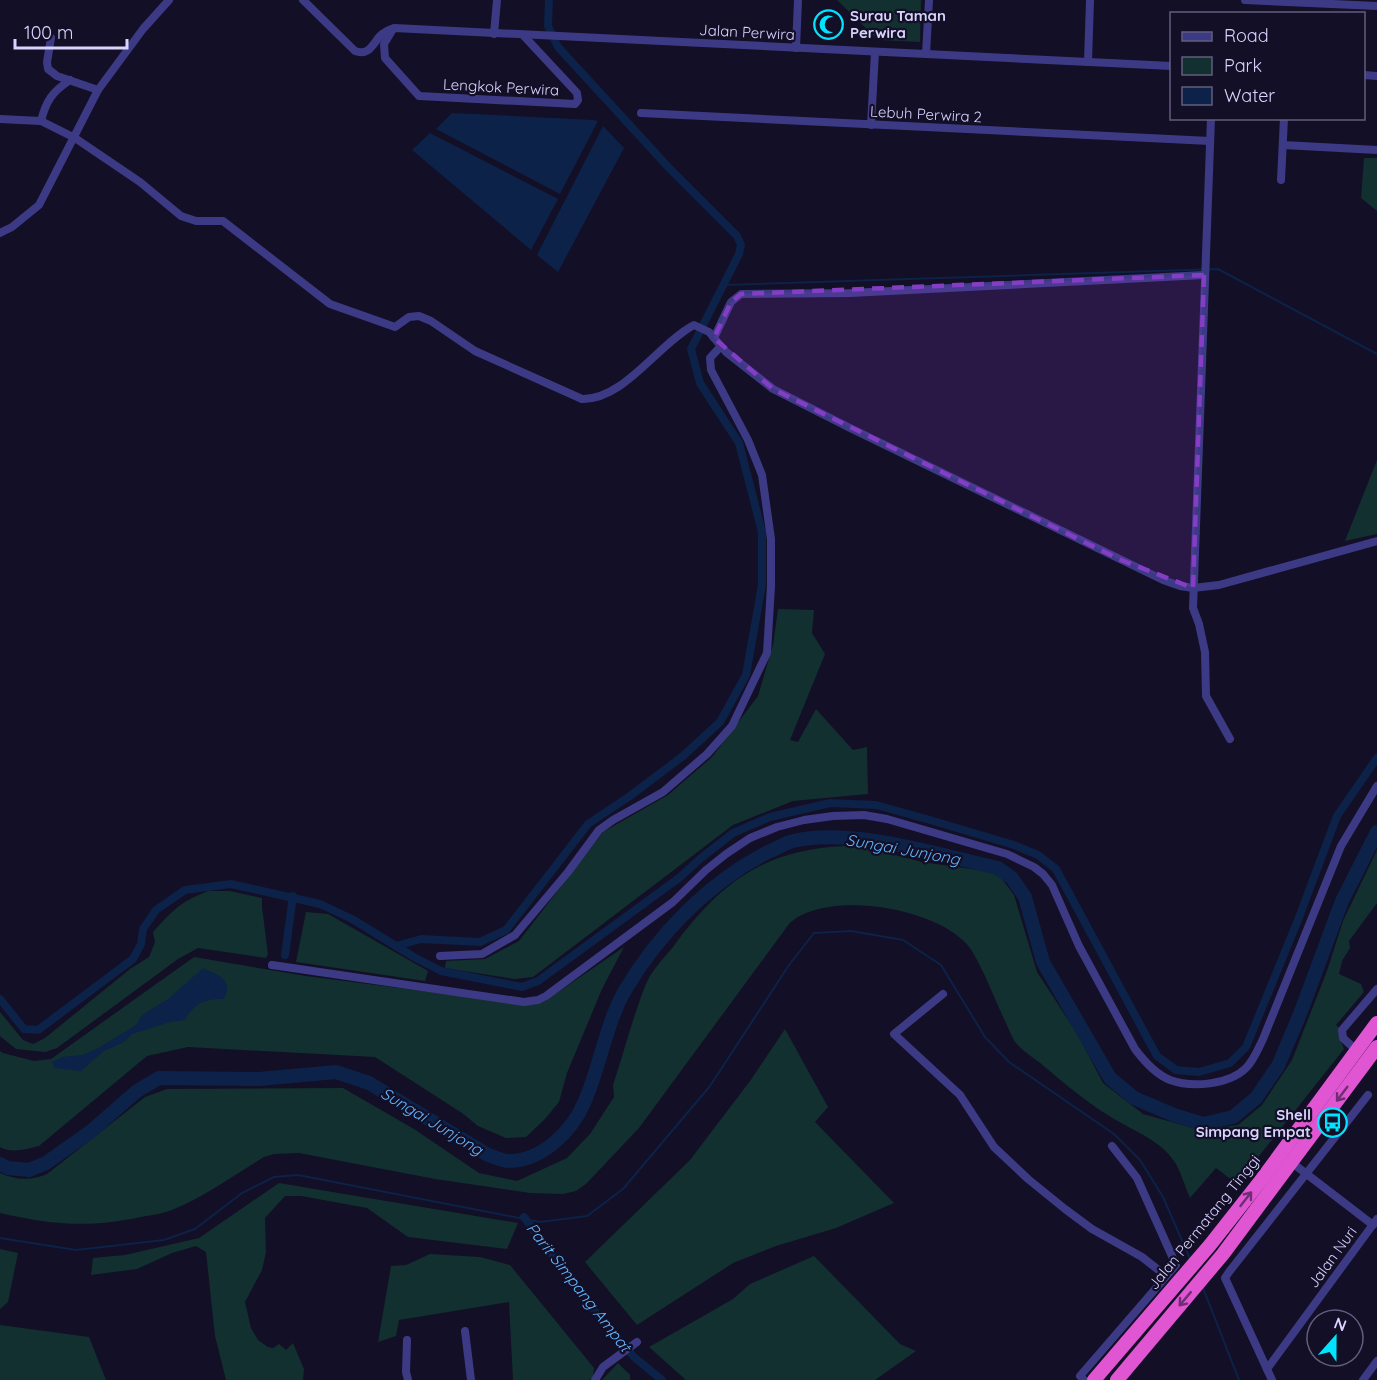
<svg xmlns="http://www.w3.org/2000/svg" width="1377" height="1380" font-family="Quicksand,sans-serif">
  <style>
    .green { fill: #12302f }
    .water { fill: #0c2248 }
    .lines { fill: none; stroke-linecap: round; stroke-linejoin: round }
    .stream { stroke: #0c2248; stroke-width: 2 }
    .canal { stroke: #0c2248; stroke-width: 8 }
    .river { stroke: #0c2248; stroke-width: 14 }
    .minor { stroke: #3d3a85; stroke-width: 8 }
    .trunk { stroke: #e055d1; stroke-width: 14 }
    .oneway { stroke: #6f2e73 }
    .marked { fill: #843dc5; fill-opacity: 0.2; stroke: #843dc5; stroke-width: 4.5; stroke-dasharray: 12 8; stroke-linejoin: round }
    .labels { text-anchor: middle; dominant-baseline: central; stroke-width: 4.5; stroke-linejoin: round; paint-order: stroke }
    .poi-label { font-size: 15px; font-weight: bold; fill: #d9d4ff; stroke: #130f26; text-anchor: start }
    .street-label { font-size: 15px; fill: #d9d4ff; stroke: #130f26 }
    .water-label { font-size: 16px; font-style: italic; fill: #62b6ff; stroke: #130f26 }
  </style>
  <rect width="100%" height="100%" fill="#130f26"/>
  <g class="green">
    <polygon points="837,0 921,0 920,42 878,40"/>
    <polygon points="1364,158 1377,158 1377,211 1361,198"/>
    <polygon points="1377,460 1377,534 1345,541"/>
    <polygon points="778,609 814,610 812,633 825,654 790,740 798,742 816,709 853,750 867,747 868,794 793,801 733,825 533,977 514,979 445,968 446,961 485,959 519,941 603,832 668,795 712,757 758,696 773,645"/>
    <path d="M844 846 875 850 922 862 992 872 1002 879 1014 895 1037 972 1078 1035 1103 1083 1143 1114 1200 1130 1238 1125 1262 1105 1292 1060 1327 971 1343 921 1377 850V903L1349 941 1350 948 1342 961 1339 974 1361 984 1364 992 1336 1025 1341 1029 1338 1032 1344 1049 1237 1184 1216 1168 1190 1198C1185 1187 1181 1171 1174 1161 1162 1143 1141 1134 1123 1124 1092 1107 1066 1085 1039 1062 1031 1056 1021 1049 1015 1042 1011 1036 1008 1027 1005 1021 994 998 985 973 972 951 945 908 826 888 789 924L639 1128 586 1184 576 1191 563 1194 530 1193 435 1179 299 1153 274 1154 264 1157C234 1175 204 1197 172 1210 162 1214 151 1215 141 1217 88 1228 52 1225 0 1213V1173C15 1180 32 1181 47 1174L145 1097 167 1089 343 1088 414 1129 479 1173 517 1181 567 1158 590 1134 614 1097 613 1085C624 1052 633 1016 646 984 651 971 664 958 673 947 720 883 763 850 844 846Z"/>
    <path d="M209 891H230L262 898V907L268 954 266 958 198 948 178 959 57 1048 45 1052 16 1049 0 1036V1012L23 1040 33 1044 45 1038 130 969 149 957 155 942 153 932C173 910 181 901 209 891Z"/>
    <polygon points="306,912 328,914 428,971 425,981 296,962"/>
    <path d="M624 947 602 989 567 1073 559 1102 544 1120 526 1137 506 1138 478 1126 462 1113 375 1057 188 1047 147 1056 39 1146C26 1149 12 1154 0 1147V1051L3 1053 34 1061 51 1059 194 957 306 976 532 1005 545 1001Z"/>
    <polygon points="785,1029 828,1107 815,1122 894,1203 836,1228 776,1246 733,1263 637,1325 585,1262 690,1160 750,1081"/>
    <polygon points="279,1183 518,1223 507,1249 408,1237 367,1208 301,1196 285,1196 265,1218 266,1252 262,1270 245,1302 251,1328 258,1340 268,1347 273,1348 279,1344 286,1350 293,1343 304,1369 303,1380 226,1380 215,1336 206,1252 196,1246 172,1253 137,1269 91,1275 93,1258 125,1255 199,1238"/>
    <polygon points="0,1249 18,1253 8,1302 0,1309"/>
    <polygon points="430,1254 480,1257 510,1265 594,1368 593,1377 589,1380 513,1380 509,1302 399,1320 396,1336 378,1342 391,1266 406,1265"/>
    <polygon points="814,1256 900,1344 916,1351 875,1380 686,1380 649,1347 733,1299 750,1284"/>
    <polygon points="0,1325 89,1337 106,1380 0,1380"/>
    <polygon points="618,1363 630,1375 630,1380 602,1380"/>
  </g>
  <g class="water">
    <polygon points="452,113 594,120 598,121 560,194 436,129"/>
    <polygon points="603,126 624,148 558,272 537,255"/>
    <polygon points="430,133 558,199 531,250 412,150"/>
    <path d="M203 968C218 975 234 979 224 999 206 998 194 1003 185 1020L170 1022 132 1034 124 1042 104 1051 81 1071 54 1068 52 1062 62 1057 82 1055 100 1047 136 1025 142 1015 168 999Z"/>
  </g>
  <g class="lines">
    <g class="stream">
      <polyline points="724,285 1218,269 1377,354"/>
      <polyline points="0,1238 76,1250 164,1240 195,1229 242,1193 274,1177 298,1175 540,1222 587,1216 623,1189 710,1086 789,965 814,933 851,931 903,940 941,965 985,1037 1009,1062 1114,1134 1140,1160 1163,1197 1191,1261"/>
      <polyline points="1203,1288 1239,1380"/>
    </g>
    <g class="canal">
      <polyline points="396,946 421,939 480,942 506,930 588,824 630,796 683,756 720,722 746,675 762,585 762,532 739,443 700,383 691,349 739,254 741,245 737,236 670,169 558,47 548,26 549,0"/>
      <polyline points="285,955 293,896"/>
      <polyline points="0,999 24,1029 38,1030 133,959 141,944 143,929 156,910 185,890 231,884 320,904 352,919 414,957 441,971 522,987 538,981 679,878 701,858 733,833 770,817 830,803 876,805 930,820 1014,845 1038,855 1056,869 1157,1056 1176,1070 1199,1072 1230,1063 1246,1047 1298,920 1337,816 1377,758"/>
      <polyline points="524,1217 590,1306 634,1357 662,1380"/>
    </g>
    <path class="river" d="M0 1164 8 1168 29 1170 46 1163 90 1132 137 1091 159 1078 259 1079 336 1072 369 1083 488 1155C495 1157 502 1161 509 1161 542 1161 572 1131 584 1103 600 1067 605 1027 624 992 658 934 708 883 768 852 776 849 785 843 793 841 852 827 939 855 998 868L1012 878 1025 897 1043 962 1110 1078 1134 1098 1174 1115 1203 1124 1233 1117 1256 1098 1278 1066 1300 1014 1342 901 1377 832"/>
    <g class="minor">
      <path d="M303 0 355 51C369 56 372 45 380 36 384 32 388 30 394 28L1172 66"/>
      <polyline points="1245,0 1377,6"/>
      <polyline points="393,29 384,44 385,58 419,96 575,104 578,100 577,93 523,35"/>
      <polyline points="494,34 497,0"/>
      <polyline points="51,38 47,62 48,69 57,76 98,90"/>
      <polyline points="796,48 798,0"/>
      <polyline points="926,54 929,0"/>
      <polyline points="1088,62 1090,0"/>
      <polyline points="1364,75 1377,76"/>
      <polyline points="641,113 1210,141"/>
      <polyline points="1211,118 1193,608 1199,624 1205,652 1206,696 1230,739"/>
      <path d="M0 119 41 121 75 138 140 182 181 216 196 221H223L330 304 395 327 409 317 419 316 431 321 475 351 582 399C624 400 658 344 694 325L709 332 726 352 773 389 850 428 1163 580 1180 586 1193 588 1219 585 1377 541"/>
      <path d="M41 121C46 101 52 92 70 80"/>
      <polyline points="871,125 875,52"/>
      <polyline points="1283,145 1377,150"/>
      <polyline points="1281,180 1284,118"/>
      <polyline points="0,233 12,227 39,205 98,90 143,29 169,0"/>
      <polyline points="714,338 731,302 741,294 850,293 1204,275"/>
      <polyline points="440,956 482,954 515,935 568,872 599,830 613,820 663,792 707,754 732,726 767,653 771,586 771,539 762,475 748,440 711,370 710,358 721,346"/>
      <path d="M272 965 524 1002 538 1000 546 996 673 902 706 870 726 854 750 838 777 827 804 820 833 816 864 815 887 819 1007 854 1034 867 1043 874 1052 885 1079 946 1135 1049C1144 1061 1155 1074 1170 1080 1192 1088 1229 1085 1246 1068 1254 1060 1258 1049 1263 1039L1341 846 1377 786"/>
      <polyline points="943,994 894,1034 960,1095 994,1147 1028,1179 1065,1209 1092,1229 1142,1257 1166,1276"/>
      <polyline points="1356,1050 1343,1038 1342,1030 1377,989"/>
      <polyline points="1291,1162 1373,1225"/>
      <polyline points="465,1331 471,1380"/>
      <polyline points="407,1340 406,1372 408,1380"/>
      <polyline points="1267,1369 1377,1219"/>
      <polyline points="595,1380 603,1367 637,1342"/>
      <polyline points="1084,1380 1080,1376 1176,1265 1137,1178 1112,1146"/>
      <polyline points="1272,1380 1225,1278 1229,1272 1368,1095"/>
      <polyline points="1363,1380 1377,1361"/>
    </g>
    <g class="trunk">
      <polyline points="1094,1380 1210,1245 1262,1179 1377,1023"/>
      <polyline points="1117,1380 1223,1254 1377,1047"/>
    </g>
  </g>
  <defs><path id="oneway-shaft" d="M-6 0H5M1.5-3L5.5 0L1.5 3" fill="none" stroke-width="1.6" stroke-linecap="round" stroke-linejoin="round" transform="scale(1.5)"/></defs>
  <g class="oneway">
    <use href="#oneway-shaft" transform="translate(1342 1094) rotate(127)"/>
    <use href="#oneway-shaft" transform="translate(1246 1199) rotate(-52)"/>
    <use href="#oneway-shaft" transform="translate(1185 1299) rotate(130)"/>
  </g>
  <path class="marked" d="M1204 275 1193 588 1121 560 773 389 714 338 731 302 741 294Z"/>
  <defs>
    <symbol id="mosque-ring" viewBox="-11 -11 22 22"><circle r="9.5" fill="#130f26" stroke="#00e5ff" stroke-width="1.5"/><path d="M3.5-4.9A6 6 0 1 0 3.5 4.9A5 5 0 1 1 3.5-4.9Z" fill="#00e5ff"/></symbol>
    <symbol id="bus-ring" viewBox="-11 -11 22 22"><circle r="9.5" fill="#130f26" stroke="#00e5ff" stroke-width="1.5"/><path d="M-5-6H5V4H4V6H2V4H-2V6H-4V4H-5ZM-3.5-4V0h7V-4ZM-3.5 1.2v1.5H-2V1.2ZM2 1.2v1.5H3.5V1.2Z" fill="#00e5ff"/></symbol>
  </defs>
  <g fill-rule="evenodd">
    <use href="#mosque-ring" x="812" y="8" width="33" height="33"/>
    <use href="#bus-ring" x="1316" y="1106" width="33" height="33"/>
  </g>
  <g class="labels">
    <g class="poi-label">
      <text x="850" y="15">Surau Taman<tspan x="850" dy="17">Perwira</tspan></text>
      <text x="1311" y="1114" text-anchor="end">Shell<tspan x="1311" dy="17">Simpang Empat</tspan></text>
    </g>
    <g class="street-label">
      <text transform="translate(747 32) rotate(3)">Jalan Perwira</text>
      <text transform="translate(501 87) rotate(3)">Lengkok Perwira</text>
      <text transform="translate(926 114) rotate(3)">Lebuh Perwira 2</text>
      <text transform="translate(1204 1222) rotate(-51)">Jalan Permatang Tinggi</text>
      <text transform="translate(1332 1257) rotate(-54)">Jalan Nuri</text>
    </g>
    <g class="water-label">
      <text transform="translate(903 849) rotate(10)">Sungai Junjong</text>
      <text transform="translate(432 1121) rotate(31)">Sungai Junjong</text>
      <text transform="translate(579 1287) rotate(52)">Parit Simpang Ampat</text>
    </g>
  </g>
  <rect x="1170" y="12" width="195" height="108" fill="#130f26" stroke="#625e7d" stroke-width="1.5"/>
  <rect x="1182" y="32" width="30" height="9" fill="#3d3a85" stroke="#625e7d" stroke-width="1.5"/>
  <text x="1224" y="42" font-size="18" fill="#d9d4ff">Road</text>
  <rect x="1182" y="57" width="30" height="18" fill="#12302f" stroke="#625e7d" stroke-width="1.5"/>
  <text x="1224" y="72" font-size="18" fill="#d9d4ff">Park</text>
  <rect x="1182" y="87" width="30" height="18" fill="#0c2248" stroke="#625e7d" stroke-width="1.5"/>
  <text x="1224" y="102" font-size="18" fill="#d9d4ff">Water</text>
  <g transform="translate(1335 1338) rotate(21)"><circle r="28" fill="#130f26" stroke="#625e7d" stroke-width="1.5"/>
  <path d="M0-4.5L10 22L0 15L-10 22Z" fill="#00e5ff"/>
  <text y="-9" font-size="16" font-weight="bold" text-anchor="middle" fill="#d9d4ff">N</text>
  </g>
  <path d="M15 39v9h112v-9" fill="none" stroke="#d9d4ff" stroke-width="3"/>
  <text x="24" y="39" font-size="18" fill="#d9d4ff" stroke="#130f26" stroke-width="4.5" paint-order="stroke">100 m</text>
</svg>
